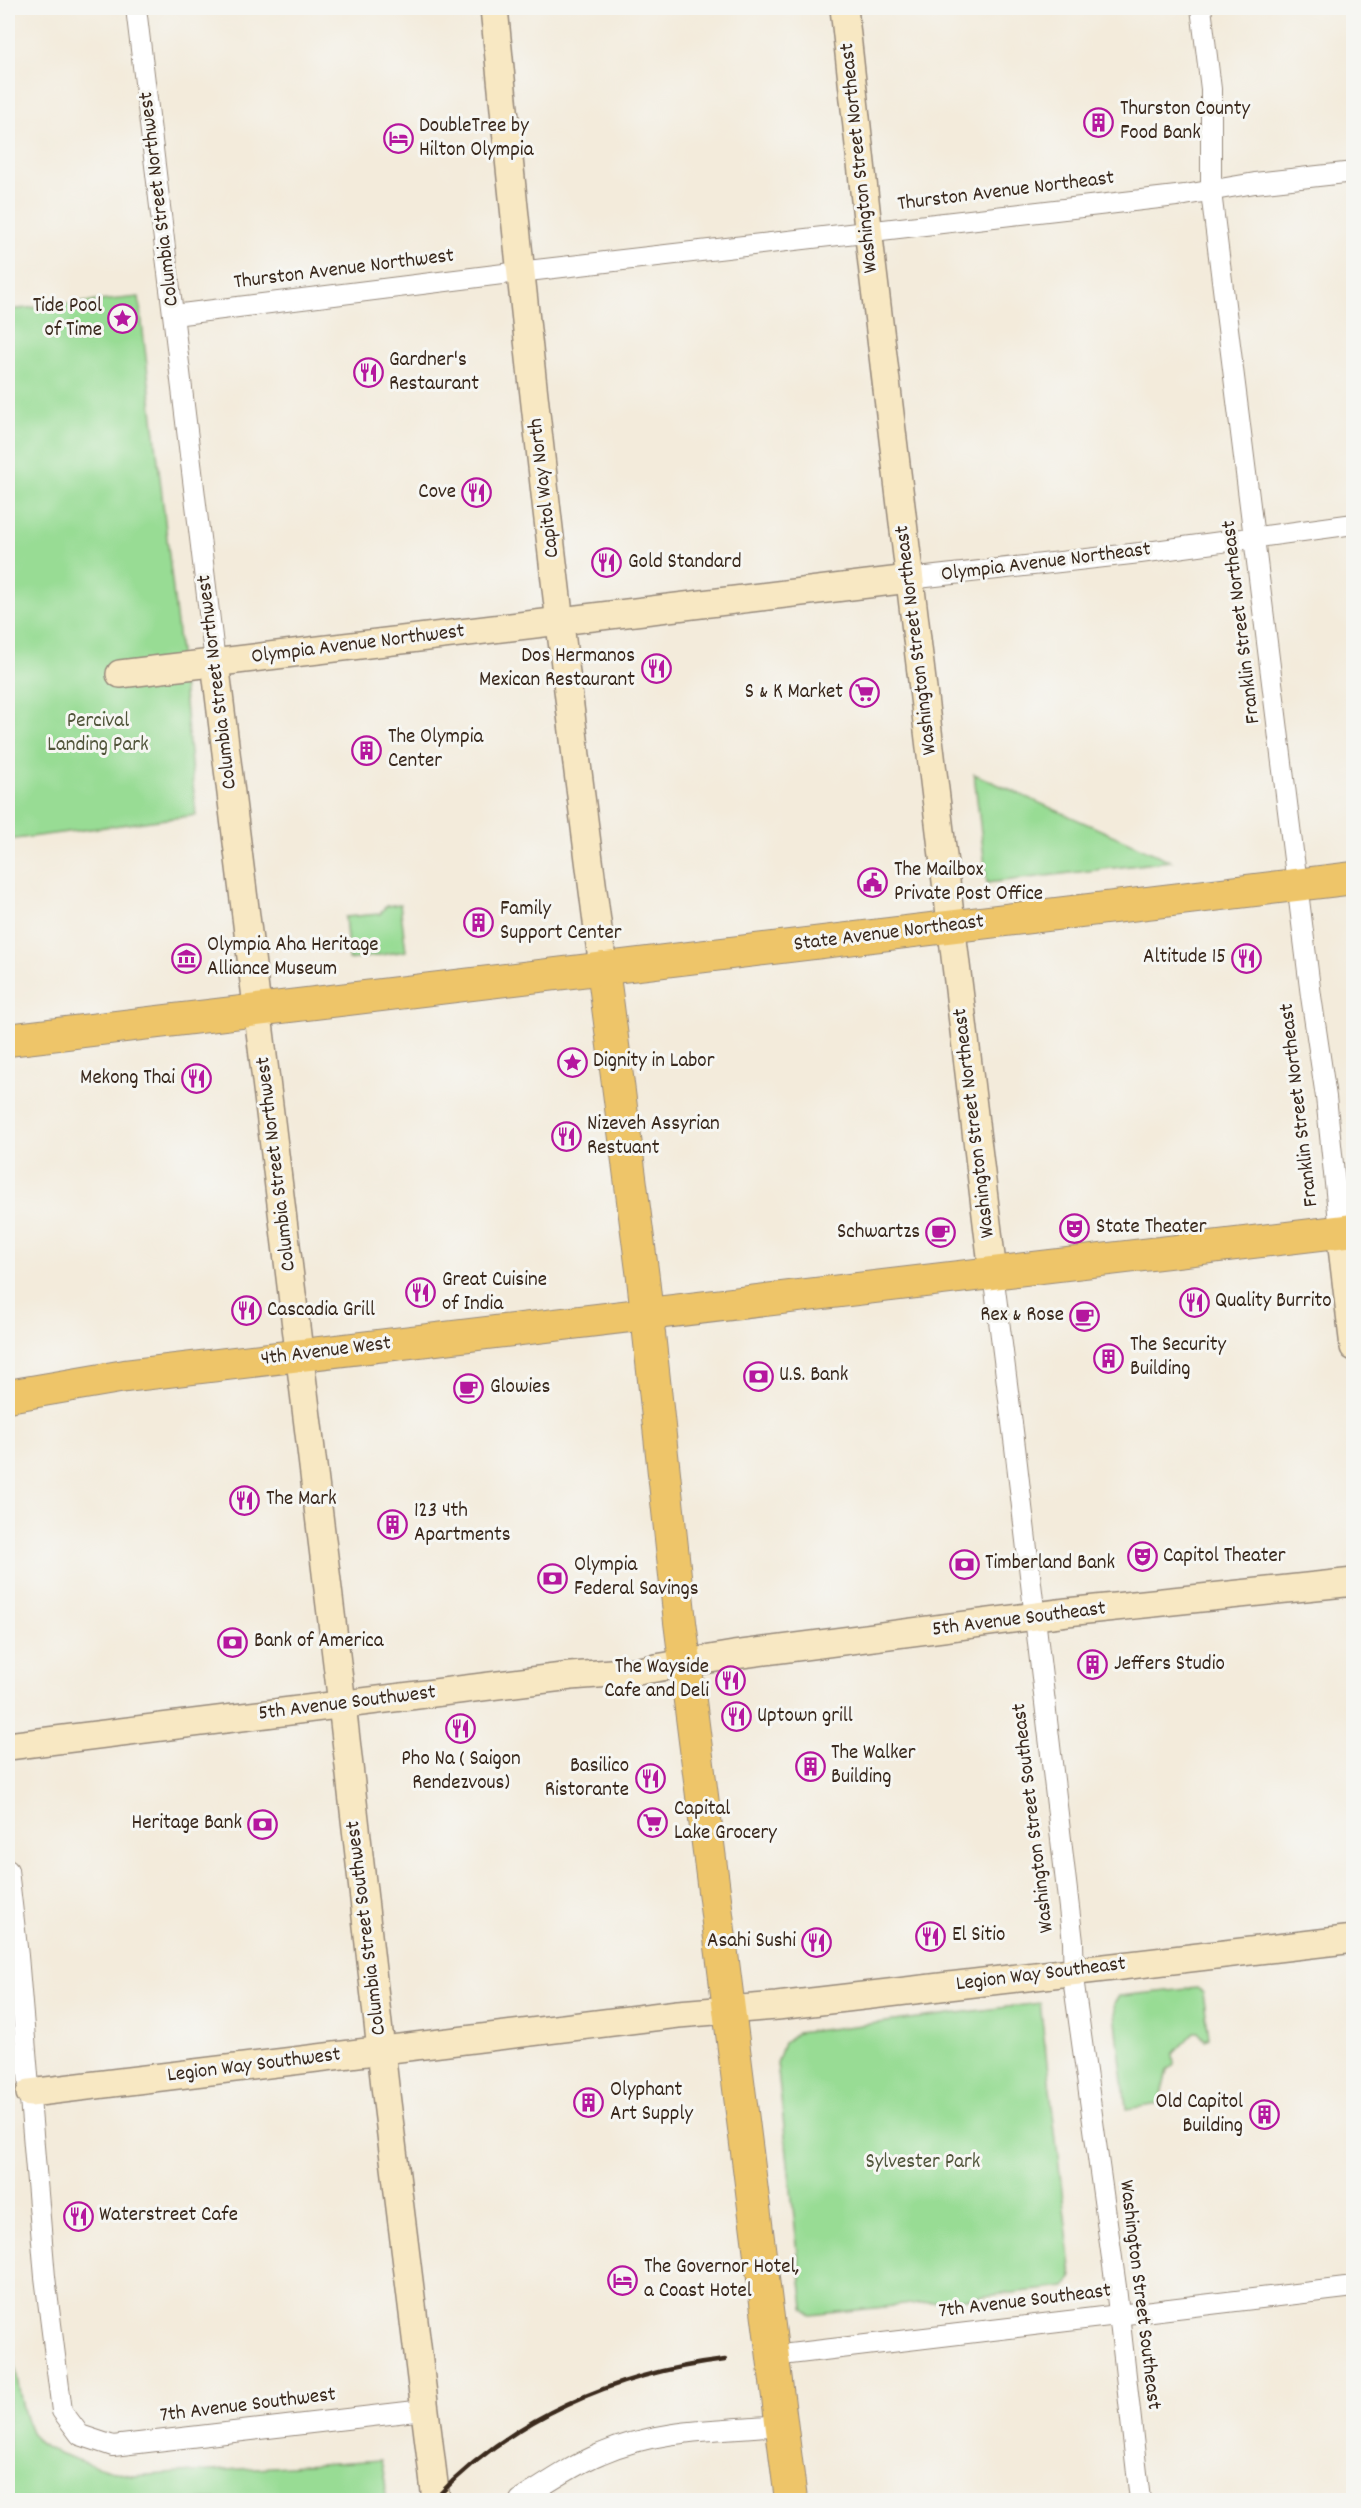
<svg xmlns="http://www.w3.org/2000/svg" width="1361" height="2508" font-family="Dekko,sans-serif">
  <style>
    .green { fill: #98dc94; stroke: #6a8359; stroke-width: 1.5 }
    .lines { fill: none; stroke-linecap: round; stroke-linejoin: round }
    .street-casing { stroke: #978a7c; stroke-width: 22 }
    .secondary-casing { stroke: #978a7c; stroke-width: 30 }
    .primary-casing { stroke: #978a7c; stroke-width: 34 }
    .street { stroke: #fff; stroke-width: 20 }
    .secondary { stroke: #f8e8c3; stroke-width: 27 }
    .primary { stroke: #eec569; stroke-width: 32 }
    .rail { stroke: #3b2a1e; stroke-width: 4.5 }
    .labels { text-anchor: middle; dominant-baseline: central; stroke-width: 6; stroke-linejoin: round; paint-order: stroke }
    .poi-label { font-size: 21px; fill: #3b2a1e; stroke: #f6f6f2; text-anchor: start }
    .street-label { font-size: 21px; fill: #3b2a1e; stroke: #f6f6f2 }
    .park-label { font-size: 21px; fill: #52563c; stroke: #f6f6f2 }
  </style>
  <rect width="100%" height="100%" fill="#f6f6f2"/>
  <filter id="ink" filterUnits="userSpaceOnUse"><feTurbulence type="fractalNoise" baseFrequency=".0167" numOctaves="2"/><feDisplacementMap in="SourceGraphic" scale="12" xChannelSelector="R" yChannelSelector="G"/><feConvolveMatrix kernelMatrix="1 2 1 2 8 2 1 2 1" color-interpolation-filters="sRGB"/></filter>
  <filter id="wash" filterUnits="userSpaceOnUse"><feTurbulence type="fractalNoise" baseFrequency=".008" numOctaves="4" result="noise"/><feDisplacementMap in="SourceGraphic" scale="24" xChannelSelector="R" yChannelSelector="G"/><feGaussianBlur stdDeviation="1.35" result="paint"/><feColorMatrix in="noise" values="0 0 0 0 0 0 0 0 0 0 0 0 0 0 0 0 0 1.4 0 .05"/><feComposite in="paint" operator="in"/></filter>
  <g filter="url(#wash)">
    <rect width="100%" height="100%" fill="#f3ebdb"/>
    <g class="green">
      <polygon points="139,297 178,633 196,815 8,840 8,310"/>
      <polygon points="974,774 1171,861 987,883"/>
      <polygon points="400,904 406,951 349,960 345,917 380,914 386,906"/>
      <polygon points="1197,1988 1203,1992 1209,2038 1205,2040 1198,2032 1194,2032 1173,2054 1174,2065 1167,2071 1159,2104 1126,2109 1114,2004 1119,1996"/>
      <polygon points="1040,2003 1072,2277 1066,2287 811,2315 804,2308 777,2063 784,2043 797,2033"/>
      <path d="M8 2304C12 2333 18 2424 38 2442 49 2453 115 2472 133 2476L381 2460C383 2473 389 2489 383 2500H8Z"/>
    </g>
  </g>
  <g filter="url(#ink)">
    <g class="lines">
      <defs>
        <g id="street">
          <polyline points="136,8 215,662"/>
          <polyline points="1201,8 1211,89 1211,192 1311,996 1326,1097 1340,1231"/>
          <polyline points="174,315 519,272 1185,195 1255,183 1354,172"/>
          <polyline points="909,579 1140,553 1354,524"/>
          <polyline points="993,1273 1015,1447 1073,1942 1074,1985 1116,2287 1140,2500"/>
          <polyline points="8,1870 18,1956 45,2277 62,2411 80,2435 113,2446 424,2410"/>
          <polyline points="773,2356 1354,2287"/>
          <path d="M520 2500C546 2484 571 2466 600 2454 656 2429 722 2430 782 2425"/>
        </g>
        <g id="secondary">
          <path d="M494 8C525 328 561 649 603 968"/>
          <polyline points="844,8 872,264 993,1273"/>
          <polyline points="215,662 342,1704 385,2086 436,2500"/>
          <polyline points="120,674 909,579"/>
          <polyline points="1340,1231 1354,1347"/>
          <polyline points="8,1746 571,1676 638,1671 734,1655 1067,1612 1354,1582"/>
          <polyline points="30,2093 678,2014 777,2006 1354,1939"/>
        </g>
        <g id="primary">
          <polyline points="603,968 643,1278 680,1622 791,2500"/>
          <polyline points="8,1040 1354,878"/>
          <polyline points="8,1396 125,1376 1354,1230"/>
        </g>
      </defs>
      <use href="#street" class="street-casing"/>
      <use href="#secondary" class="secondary-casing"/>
      <use href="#primary" class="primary-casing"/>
      <use href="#street" class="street"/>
      <use href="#secondary" class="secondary"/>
      <use href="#primary" class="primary"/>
      <path class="rail" d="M434 2500C511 2418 615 2373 725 2360"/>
    </g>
  </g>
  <defs>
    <symbol id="building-ring" viewBox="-11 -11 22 22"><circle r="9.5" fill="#f6f6f2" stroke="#b5179e" stroke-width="1.5"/><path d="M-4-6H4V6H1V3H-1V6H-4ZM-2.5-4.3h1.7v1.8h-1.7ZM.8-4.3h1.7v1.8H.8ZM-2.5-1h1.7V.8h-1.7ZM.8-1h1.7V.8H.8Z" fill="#b5179e"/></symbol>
    <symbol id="hotel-ring" viewBox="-11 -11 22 22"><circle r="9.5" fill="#f6f6f2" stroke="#b5179e" stroke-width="1.5"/><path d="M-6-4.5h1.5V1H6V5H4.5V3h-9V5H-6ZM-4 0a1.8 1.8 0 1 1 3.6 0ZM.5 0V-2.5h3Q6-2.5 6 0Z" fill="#b5179e"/></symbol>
    <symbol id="sight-ring" viewBox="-11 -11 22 22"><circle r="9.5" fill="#f6f6f2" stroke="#b5179e" stroke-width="1.5"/><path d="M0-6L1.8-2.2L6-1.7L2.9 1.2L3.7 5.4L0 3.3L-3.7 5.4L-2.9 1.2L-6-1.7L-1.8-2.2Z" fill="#b5179e"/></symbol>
    <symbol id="restaurant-ring" viewBox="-11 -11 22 22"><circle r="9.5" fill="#f6f6f2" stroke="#b5179e" stroke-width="1.5"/><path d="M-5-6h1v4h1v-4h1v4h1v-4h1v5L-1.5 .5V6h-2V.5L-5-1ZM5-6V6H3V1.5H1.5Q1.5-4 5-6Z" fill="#b5179e"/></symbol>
    <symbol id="supermarket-ring" viewBox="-11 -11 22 22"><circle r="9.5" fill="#f6f6f2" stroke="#b5179e" stroke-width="1.5"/><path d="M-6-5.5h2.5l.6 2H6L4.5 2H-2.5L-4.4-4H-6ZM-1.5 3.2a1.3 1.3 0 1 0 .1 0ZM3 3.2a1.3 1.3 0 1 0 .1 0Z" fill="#b5179e"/></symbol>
    <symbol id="civic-ring" viewBox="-11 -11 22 22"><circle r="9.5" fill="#f6f6f2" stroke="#b5179e" stroke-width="1.5"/><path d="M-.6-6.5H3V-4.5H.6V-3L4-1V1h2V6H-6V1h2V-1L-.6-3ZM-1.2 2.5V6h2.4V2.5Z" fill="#b5179e"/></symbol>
    <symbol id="museum-ring" viewBox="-11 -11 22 22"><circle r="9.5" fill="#f6f6f2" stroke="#b5179e" stroke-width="1.5"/><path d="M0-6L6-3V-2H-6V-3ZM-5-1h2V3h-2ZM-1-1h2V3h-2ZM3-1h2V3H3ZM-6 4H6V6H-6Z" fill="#b5179e"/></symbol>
    <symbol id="theatre-ring" viewBox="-11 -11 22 22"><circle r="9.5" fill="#f6f6f2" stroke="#b5179e" stroke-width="1.5"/><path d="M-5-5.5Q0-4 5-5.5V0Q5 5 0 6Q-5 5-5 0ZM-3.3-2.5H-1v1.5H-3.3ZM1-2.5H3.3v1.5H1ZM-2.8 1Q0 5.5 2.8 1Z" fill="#b5179e"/></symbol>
    <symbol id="cafe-ring" viewBox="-11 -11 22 22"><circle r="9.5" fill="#f6f6f2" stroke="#b5179e" stroke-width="1.5"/><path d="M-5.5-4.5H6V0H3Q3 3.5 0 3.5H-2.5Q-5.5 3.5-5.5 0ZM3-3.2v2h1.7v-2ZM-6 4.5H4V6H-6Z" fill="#b5179e"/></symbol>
    <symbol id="bank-ring" viewBox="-11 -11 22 22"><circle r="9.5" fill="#f6f6f2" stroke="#b5179e" stroke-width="1.5"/><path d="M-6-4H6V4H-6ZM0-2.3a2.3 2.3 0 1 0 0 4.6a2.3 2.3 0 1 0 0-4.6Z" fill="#b5179e"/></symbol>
  </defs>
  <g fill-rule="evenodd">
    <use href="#building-ring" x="1082" y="106" width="33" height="33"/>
    <use href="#hotel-ring" x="382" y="122" width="33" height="33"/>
    <use href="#sight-ring" x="106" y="302" width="33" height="33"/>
    <use href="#restaurant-ring" x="352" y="356" width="33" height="33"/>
    <use href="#restaurant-ring" x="460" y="476" width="33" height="33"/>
    <use href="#restaurant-ring" x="590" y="546" width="33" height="33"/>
    <use href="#restaurant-ring" x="640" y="652" width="33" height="33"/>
    <use href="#supermarket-ring" x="848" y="676" width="33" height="33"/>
    <use href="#building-ring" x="350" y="734" width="33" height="33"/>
    <use href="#civic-ring" x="856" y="866" width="33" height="33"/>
    <use href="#building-ring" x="462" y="906" width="33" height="33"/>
    <use href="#museum-ring" x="170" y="942" width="33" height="33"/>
    <use href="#restaurant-ring" x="1230" y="942" width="33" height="33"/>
    <use href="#sight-ring" x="556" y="1046" width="33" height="33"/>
    <use href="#restaurant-ring" x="180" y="1062" width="33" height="33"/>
    <use href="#restaurant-ring" x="550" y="1120" width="33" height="33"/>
    <use href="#theatre-ring" x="1058" y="1212" width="33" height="33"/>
    <use href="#cafe-ring" x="924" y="1216" width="33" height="33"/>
    <use href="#restaurant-ring" x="404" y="1276" width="33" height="33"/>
    <use href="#restaurant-ring" x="1178" y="1286" width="33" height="33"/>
    <use href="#restaurant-ring" x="230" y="1294" width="33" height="33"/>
    <use href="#cafe-ring" x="1068" y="1300" width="33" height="33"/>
    <use href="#building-ring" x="1092" y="1342" width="33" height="33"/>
    <use href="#bank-ring" x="742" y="1360" width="33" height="33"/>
    <use href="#cafe-ring" x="452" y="1372" width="33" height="33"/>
    <use href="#restaurant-ring" x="228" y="1484" width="33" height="33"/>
    <use href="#building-ring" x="376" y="1508" width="33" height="33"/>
    <use href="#theatre-ring" x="1126" y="1540" width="33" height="33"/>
    <use href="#bank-ring" x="948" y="1548" width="33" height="33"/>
    <use href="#bank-ring" x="536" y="1562" width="33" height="33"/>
    <use href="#bank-ring" x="216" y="1626" width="33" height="33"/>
    <use href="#building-ring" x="1076" y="1648" width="33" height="33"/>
    <use href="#restaurant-ring" x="714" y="1664" width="33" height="33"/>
    <use href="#restaurant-ring" x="720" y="1700" width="33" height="33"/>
    <use href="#restaurant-ring" x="444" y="1712" width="33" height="33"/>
    <use href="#building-ring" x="794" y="1750" width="33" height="33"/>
    <use href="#restaurant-ring" x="634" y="1762" width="33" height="33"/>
    <use href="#supermarket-ring" x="636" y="1806" width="33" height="33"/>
    <use href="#bank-ring" x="246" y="1808" width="33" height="33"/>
    <use href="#restaurant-ring" x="914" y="1920" width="33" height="33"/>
    <use href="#restaurant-ring" x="800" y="1926" width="33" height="33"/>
    <use href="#building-ring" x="572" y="2086" width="33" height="33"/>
    <use href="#building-ring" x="1248" y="2098" width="33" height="33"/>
    <use href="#restaurant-ring" x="62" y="2200" width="33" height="33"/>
    <use href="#hotel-ring" x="606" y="2264" width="33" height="33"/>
  </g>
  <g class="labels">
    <g class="poi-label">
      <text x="1120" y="110">Thurston County<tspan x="1120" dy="24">Food Bank</tspan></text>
      <text x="419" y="127">DoubleTree by<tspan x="419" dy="24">Hilton Olympia</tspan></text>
      <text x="102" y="307" text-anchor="end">Tide Pool<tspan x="102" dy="24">of Time</tspan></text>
      <text x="389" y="361">Gardner's<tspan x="389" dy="24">Restaurant</tspan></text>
      <text x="456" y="493" text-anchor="end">Cove</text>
      <text x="628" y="563">Gold Standard</text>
      <text x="635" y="657" text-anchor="end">Dos Hermanos<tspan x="635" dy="24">Mexican Restaurant</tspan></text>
      <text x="843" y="693" text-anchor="end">S &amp; K Market</text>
      <text x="388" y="738">The Olympia<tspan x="388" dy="24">Center</tspan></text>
      <text x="894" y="871">The Mailbox<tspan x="894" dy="24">Private Post Office</tspan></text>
      <text x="500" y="910">Family<tspan x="500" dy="24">Support Center</tspan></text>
      <text x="207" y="946">Olympia Aha Heritage<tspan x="207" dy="24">Alliance Museum</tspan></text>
      <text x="1226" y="958" text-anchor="end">Altitude 15</text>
      <text x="593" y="1062">Dignity in Labor</text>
      <text x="175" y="1079" text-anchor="end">Mekong Thai</text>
      <text x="587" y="1125">Nizeveh Assyrian<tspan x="587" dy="24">Restuant</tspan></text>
      <text x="1096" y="1228">State Theater</text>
      <text x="920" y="1233" text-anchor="end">Schwartzs</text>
      <text x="442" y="1281">Great Cuisine<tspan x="442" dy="24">of India</tspan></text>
      <text x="1215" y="1302">Quality Burrito</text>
      <text x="267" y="1311">Cascadia Grill</text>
      <text x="1064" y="1316" text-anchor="end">Rex &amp; Rose</text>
      <text x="1130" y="1346">The Security<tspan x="1130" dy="24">Building</tspan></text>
      <text x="779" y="1376">U.S. Bank</text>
      <text x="490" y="1388">Glowies</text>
      <text x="266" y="1500">The Mark</text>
      <text x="414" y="1512">123 4th<tspan x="414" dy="24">Apartments</tspan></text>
      <text x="1163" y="1557">Capitol Theater</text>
      <text x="985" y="1564">Timberland Bank</text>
      <text x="574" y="1566">Olympia<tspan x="574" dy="24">Federal Savings</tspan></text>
      <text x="254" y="1642">Bank of America</text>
      <text x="1114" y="1665">Jeffers Studio</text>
      <text x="709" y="1668" text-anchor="end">The Wayside<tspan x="709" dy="24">Cafe and Deli</tspan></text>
      <text x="757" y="1717">Uptown grill</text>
      <text x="831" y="1754">The Walker<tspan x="831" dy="24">Building</tspan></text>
      <text x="461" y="1760" text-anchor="middle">Pho Na ( Saigon<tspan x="461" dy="24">Rendezvous)</tspan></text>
      <text x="629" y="1767" text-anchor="end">Basilico<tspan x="629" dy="24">Ristorante</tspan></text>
      <text x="674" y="1810">Capital<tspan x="674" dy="24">Lake Grocery</tspan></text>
      <text x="242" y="1824" text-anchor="end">Heritage Bank</text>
      <text x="952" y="1936">El Sitio</text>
      <text x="796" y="1942" text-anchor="end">Asahi Sushi</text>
      <text x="610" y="2091">Olyphant<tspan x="610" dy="24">Art Supply</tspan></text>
      <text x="1243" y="2103" text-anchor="end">Old Capitol<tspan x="1243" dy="24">Building</tspan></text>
      <text x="99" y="2216">Waterstreet Cafe</text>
      <text x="644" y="2268">The Governor Hotel,<tspan x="644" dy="24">a Coast Hotel</tspan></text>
    </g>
    <g class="street-label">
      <text transform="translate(860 158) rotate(-96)">Washington Street Northeast</text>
      <text transform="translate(1006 192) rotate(-7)">Thurston Avenue Northeast</text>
      <text transform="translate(160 199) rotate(-97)">Columbia Street Northwest</text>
      <text transform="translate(344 270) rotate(-7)">Thurston Avenue Northwest</text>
      <text transform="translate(545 488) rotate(-97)">Capitol Way North</text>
      <text transform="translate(1046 563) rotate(-7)">Olympia Avenue Northeast</text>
      <text transform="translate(1242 622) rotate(-97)">Franklin Street Northeast</text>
      <text transform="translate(917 640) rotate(-97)">Washington Street Northeast</text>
      <text transform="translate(358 645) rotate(-7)">Olympia Avenue Northwest</text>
      <text transform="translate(218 682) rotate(-97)">Columbia Street Northwest</text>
      <text transform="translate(889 934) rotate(-7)">State Avenue Northeast</text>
      <text transform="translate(1300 1105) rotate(-97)">Franklin Street Northeast</text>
      <text transform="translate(975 1123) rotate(-97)">Washington Street Northeast</text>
      <text transform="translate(277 1164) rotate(-97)">Columbia Street Northwest</text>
      <text transform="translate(326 1352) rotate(-7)">4th Avenue West</text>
      <text transform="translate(1019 1620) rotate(-7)">5th Avenue Southeast</text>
      <text transform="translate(347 1704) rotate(-7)">5th Avenue Southwest</text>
      <text transform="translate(1034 1818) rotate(-97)">Washington Street Southeast</text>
      <text transform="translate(367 1928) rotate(-97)">Columbia Street Southwest</text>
      <text transform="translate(1041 1975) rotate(-7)">Legion Way Southeast</text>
      <text transform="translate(254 2066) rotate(-7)">Legion Way Southwest</text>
      <text transform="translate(1139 2295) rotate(83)">Washington Street Southeast</text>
      <text transform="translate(1025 2302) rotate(-7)">7th Avenue Southeast</text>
      <text transform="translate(248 2406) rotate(-7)">7th Avenue Southwest</text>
    </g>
    <g class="park-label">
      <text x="98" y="722">Percival<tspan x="98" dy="24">Landing Park</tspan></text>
      <text x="923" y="2163">Sylvester Park</text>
    </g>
  </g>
  <rect width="1361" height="2508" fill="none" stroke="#f6f6f2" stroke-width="30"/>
</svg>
